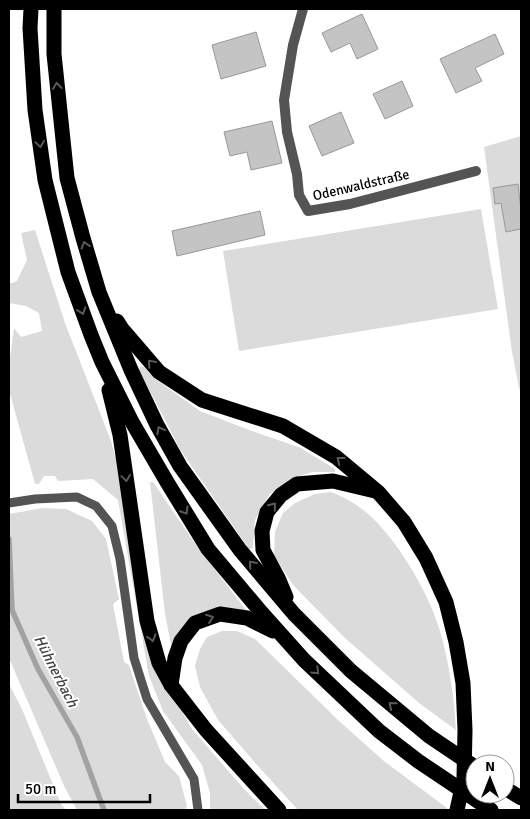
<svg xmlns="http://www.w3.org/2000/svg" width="530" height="819" font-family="Signika,sans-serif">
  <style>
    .green { fill: #dbdbdb }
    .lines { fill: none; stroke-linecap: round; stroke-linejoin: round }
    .stream { stroke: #a2a2a2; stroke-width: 5.5 }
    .building { fill: #c4c4c4; stroke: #989898 }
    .lane { stroke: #545454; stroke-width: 9 }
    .street { stroke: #545454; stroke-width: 10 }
    .highway { stroke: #000; stroke-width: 15 }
    .oneway { stroke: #595959 }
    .labels { text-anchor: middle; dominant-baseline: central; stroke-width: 4; stroke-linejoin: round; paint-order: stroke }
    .street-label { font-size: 14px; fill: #000; stroke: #fff }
    .water-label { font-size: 15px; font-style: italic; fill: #434343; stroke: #fff }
  </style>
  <rect width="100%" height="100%" fill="#fff"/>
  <g class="green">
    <polygon points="521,136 521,391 519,388 512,352 484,147"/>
    <polygon points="481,209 498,309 239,351 223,251"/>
    <polygon points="35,230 65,323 111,441 128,504 161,674 192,729 244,789 265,810 210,810 210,793 202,765 163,711 149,676 118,500 93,479 58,481 55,476 44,476 39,484 35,484 9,390 9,366 14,328 21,337 42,331 39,313 26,306 9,303 9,284 17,281 27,260 21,233"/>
    <polygon points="141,366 144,367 154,378 200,411 249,430 301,448 335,469 335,472 312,472 294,478 269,495 255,520 253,547 252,549 249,549 181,451 139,370"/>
    <polygon points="150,482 153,482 194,542 249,614 224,610 172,650 165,614"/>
    <path d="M331 492C344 497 356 504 367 513 396 538 428 591 439 628 449 661 454 696 456 730L419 703 344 637 294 586 274 556 275 532 283 513 295 503 315 494Z"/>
    <polygon points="42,508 66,509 92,521 106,539 119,599 113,604 124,662 129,665 147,719 165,762 179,776 187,806 185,810 77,810 65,788 9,658 9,514"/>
    <polygon points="222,631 237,631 255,639 338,720 385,762 447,808 446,810 298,810 257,765 218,720 200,687 195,666 200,649 207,637"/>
    <polygon points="9,684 22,709 61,804 66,810 9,810"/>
  </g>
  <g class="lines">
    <polyline class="stream" points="9,539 12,610 38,669 77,737 104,810"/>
  </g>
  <g class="building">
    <polygon points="362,14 378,49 357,59 350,43 331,52 322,33"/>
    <polygon points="256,32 266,66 221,79 212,45"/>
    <polygon points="495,34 504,54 475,68 482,81 456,93 440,59"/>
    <polygon points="402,81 413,106 385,119 373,94"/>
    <polygon points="341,112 354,143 322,156 309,126"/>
    <polygon points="272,121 282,163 251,170 247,152 230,156 224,132"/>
    <polygon points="518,184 521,211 521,229 506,232 501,203 495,204 493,188"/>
    <polygon points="260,211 265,235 177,256 172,231"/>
  </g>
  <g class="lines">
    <polyline class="lane" points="9,503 35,499 77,497 96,506 112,526 120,559 134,658 147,699 194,779 198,810"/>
    <polyline class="street" points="303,9 293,45 284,100 287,132 297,174 299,195 308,211 350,204 476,171"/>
    <g class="highway">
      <polyline points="31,9 30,28 35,110 45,180 68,272 91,335 102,362 132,422 167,482 208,549 261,612 304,660 379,731 418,761 491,810"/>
      <polyline points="54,9 54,54 67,178 83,238 99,292 131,370 157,425 180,466 240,550 294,614 351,671 429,736 475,767"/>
      <polyline points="117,321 122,329 159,372 202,400 283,426 336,457 378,492 404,522 426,558 446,602 456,642 463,683 465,730 464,778 457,810"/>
      <polyline points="109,390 120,435 147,621 159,663 171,685 206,730 279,810"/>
      <polyline points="286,597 278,578 263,550 262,531 267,512 281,495 297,484 333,481 375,491"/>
      <polyline points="171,685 175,658 181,641 195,623 220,614 247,618 273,631"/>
      <polyline points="505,788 521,798"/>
    </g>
  </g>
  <defs><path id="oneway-chevron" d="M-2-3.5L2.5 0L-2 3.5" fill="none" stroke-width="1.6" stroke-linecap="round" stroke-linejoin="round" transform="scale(1.25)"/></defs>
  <g class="oneway">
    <use href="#oneway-chevron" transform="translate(57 86) rotate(-96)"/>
    <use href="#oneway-chevron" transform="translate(40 144) rotate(82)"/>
    <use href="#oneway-chevron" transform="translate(85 245) rotate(-107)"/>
    <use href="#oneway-chevron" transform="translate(82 311) rotate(71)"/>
    <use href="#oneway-chevron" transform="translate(151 363) rotate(-131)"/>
    <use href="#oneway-chevron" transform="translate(160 430) rotate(-118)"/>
    <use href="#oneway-chevron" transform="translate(340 460) rotate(-142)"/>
    <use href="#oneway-chevron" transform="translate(126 478) rotate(82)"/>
    <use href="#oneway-chevron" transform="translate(273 506) rotate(-51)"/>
    <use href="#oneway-chevron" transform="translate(185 511) rotate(58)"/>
    <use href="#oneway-chevron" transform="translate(252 564) rotate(-130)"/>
    <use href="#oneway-chevron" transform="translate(210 618) rotate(-20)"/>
    <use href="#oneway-chevron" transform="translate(152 638) rotate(74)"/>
    <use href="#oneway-chevron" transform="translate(316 671) rotate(44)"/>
    <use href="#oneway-chevron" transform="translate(392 705) rotate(-140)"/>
  </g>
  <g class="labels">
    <g class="street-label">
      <text transform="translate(361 185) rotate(-13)">Odenwaldstraße</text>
    </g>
    <g class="water-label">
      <text transform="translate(56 671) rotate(63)">Hühnerbach</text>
    </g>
  </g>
  <rect width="530" height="819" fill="none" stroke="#000000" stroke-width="20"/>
  <g transform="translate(490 779)"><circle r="24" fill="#ffffff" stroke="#999999"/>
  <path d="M0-4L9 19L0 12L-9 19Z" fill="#000000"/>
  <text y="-8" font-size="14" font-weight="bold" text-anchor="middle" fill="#000000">N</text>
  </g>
  <path d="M18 794v8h132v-8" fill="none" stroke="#000000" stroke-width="2.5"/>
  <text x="25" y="794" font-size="15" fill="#000000" stroke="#ffffff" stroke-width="4" paint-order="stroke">50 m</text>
</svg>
